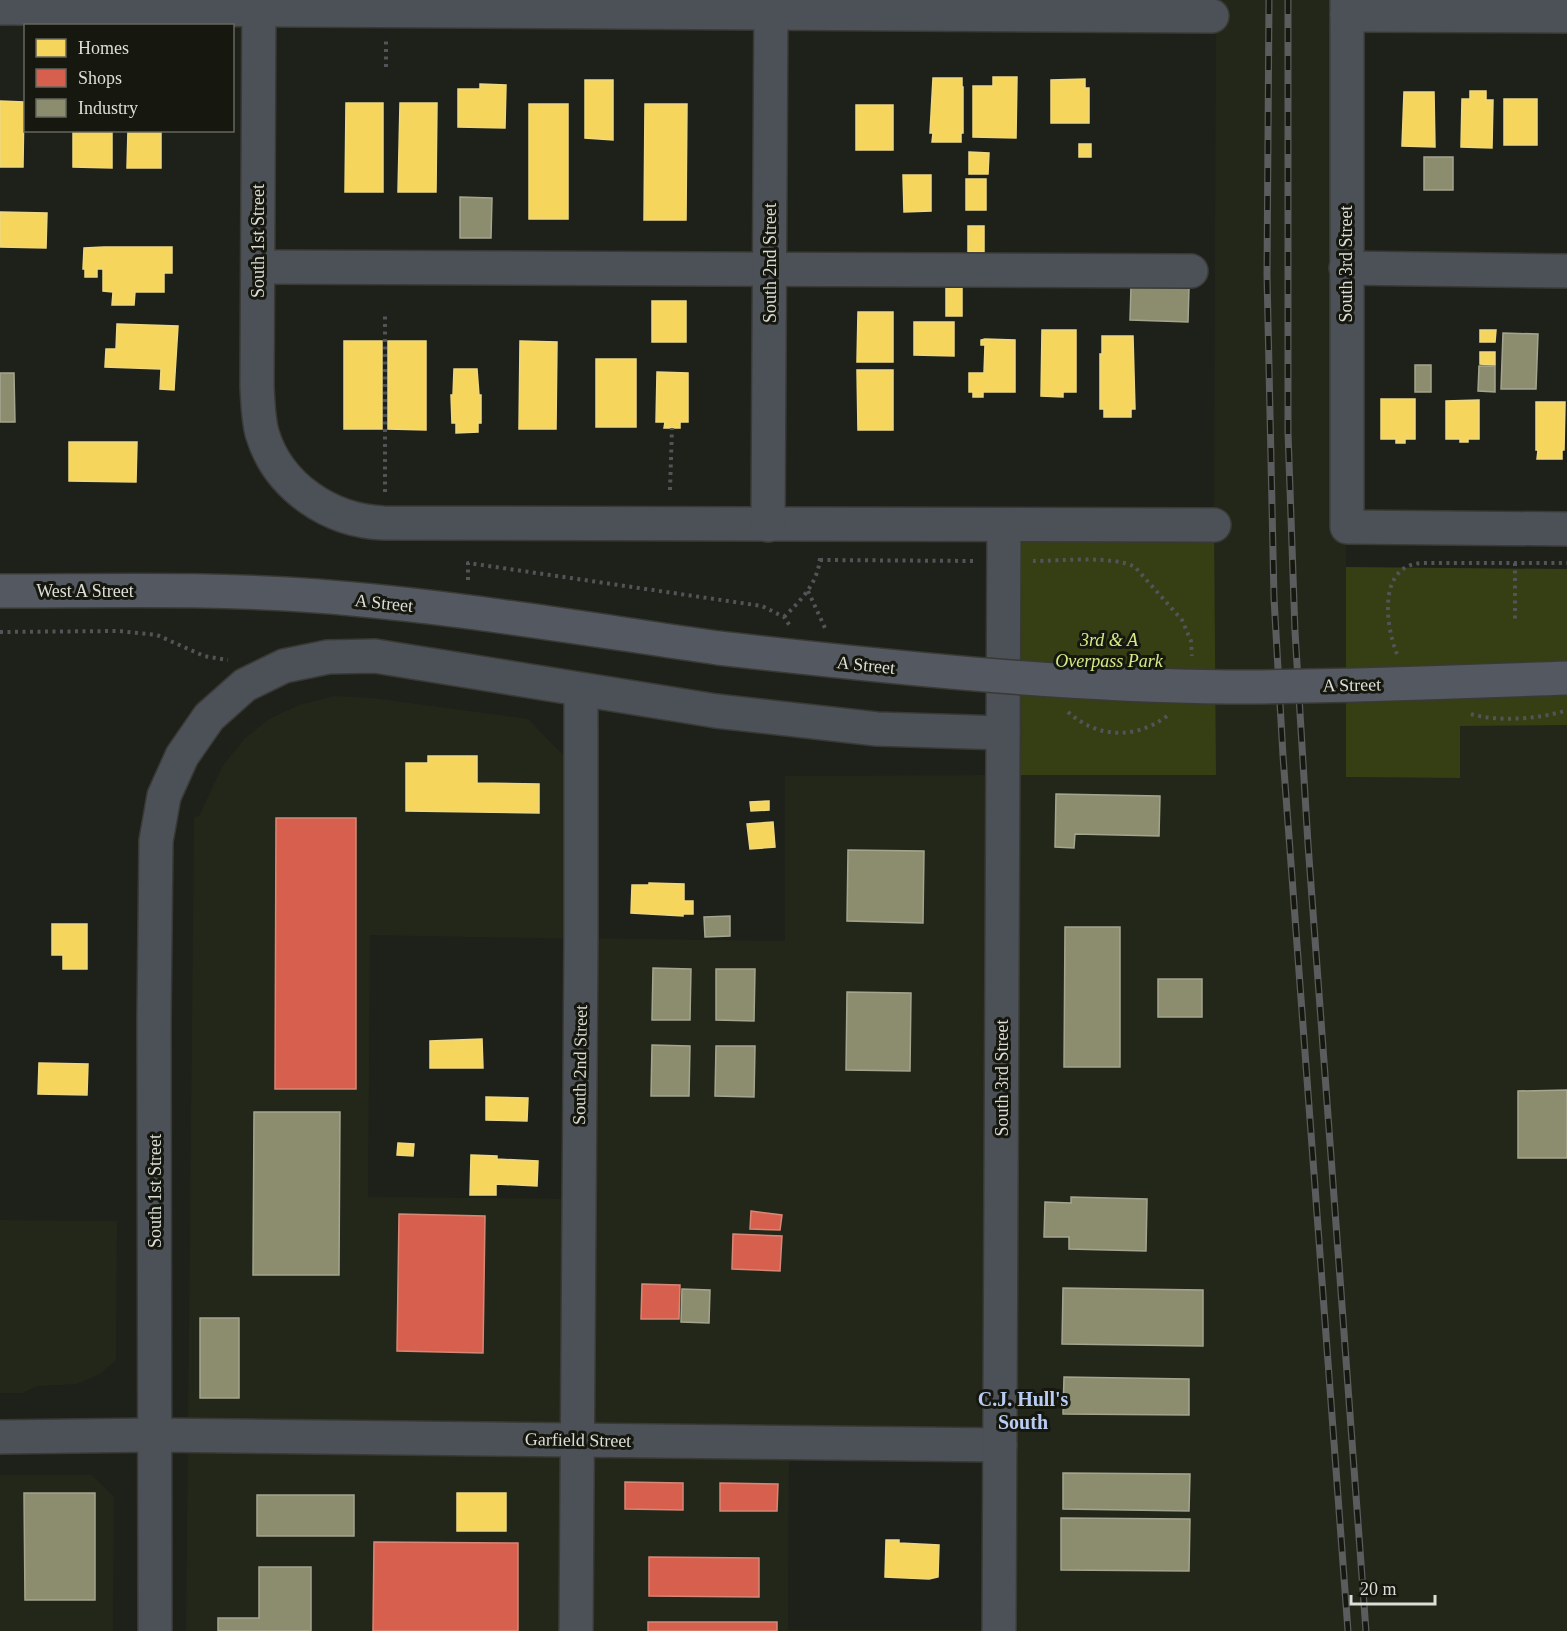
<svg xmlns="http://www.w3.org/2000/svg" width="1567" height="1631" font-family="'Times New Roman',serif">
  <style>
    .built { fill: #232719; fill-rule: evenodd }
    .green { fill: #363e14 }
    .homes { fill: #f6d55c; stroke: #eed881; stroke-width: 1.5 }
    .shops { fill: #d6604d; stroke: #d88676; stroke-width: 1.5 }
    .industry { fill: #8c8c6e; stroke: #a4a58e; stroke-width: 1.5 }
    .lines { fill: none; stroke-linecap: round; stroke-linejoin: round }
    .minor-casing { stroke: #393a35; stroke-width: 36 }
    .major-casing { stroke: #393a35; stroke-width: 36 }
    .path { stroke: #525457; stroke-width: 4; stroke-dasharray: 3 4.5; stroke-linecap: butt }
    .minor { stroke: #4c5057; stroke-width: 33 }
    .major { stroke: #545860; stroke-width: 33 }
    .rail-casing { stroke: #5a5c5d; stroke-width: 7 }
    .rail { stroke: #16180f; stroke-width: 4.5; stroke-dasharray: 14; stroke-linecap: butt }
    .major-bridge-casing { stroke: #393a35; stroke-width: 36; stroke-linecap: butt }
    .major-bridge { stroke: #545860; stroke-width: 33 }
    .labels { text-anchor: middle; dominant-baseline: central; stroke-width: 6; stroke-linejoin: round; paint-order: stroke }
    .street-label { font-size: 18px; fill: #dcded7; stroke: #16180f }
    .park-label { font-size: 18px; font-style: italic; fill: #d3ea85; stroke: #16180f }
    .neighbourhood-label { font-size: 20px; font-weight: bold; fill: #b8ccf4; stroke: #16180f }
  </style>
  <rect width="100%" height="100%" fill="#1e201a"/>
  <g class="built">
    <path d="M1216 0H1347L1346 777 1459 778V726L1567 725V1631H186L194 817 199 816 222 767 244 739 269 719 299 705 334 696 373 698 528 719 581 773V938L785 941V776L1003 775 1214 525ZM370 935 581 939 579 1199 368 1197ZM789 1443 1000 1445 999 1630H788Z"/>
    <polygon points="0,1220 117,1221 116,1360 100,1374 77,1384 38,1386 22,1393 0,1393"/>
    <polygon points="0,1475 92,1475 114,1497 113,1631 0,1631"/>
  </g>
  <g class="green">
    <polygon points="1214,525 1216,775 1003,775 1004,526"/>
    <polygon points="1346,567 1567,569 1567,725 1460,726 1460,778 1346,777"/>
  </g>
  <g class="homes">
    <polygon points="993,77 1017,77 1016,138 973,137 973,86 993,86"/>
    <polygon points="933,78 962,78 962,87 963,87 963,133 961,133 961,142 932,142 933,133 930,133"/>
    <polygon points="1085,79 1085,88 1089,88 1089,123 1051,123 1051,80"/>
    <polygon points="585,80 613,80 613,140 585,138"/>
    <polygon points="480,84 506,85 505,128 458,127 458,89 480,89"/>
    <polygon points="1470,91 1486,91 1486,100 1493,100 1492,148 1461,147 1462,99 1470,99"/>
    <polygon points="1404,92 1434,92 1435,147 1402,146"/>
    <rect x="1504" y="99" width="33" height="46"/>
    <polygon points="0,101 24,102 23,167 0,167"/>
    <polygon points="346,103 383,103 383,192 345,192"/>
    <polygon points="400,103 437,103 436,192 398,192"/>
    <rect x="529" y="104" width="39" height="115"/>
    <polygon points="645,104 687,104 686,220 644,220"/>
    <rect x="856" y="105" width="37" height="45"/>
    <polygon points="73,130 112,130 112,168 73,167"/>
    <polygon points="128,130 161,130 161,168 127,168"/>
    <rect x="1079" y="144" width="12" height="13"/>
    <polygon points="969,152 989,153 988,174 969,174"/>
    <polygon points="903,175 931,175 931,211 904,212"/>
    <rect x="966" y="179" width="20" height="31"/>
    <polygon points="0,212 47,213 46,248 0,247"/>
    <rect x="968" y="226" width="16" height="26"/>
    <polygon points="104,247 172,247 172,273 164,273 164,292 135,292 134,305 112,305 113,292 103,291 103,269 97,269 97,277 85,277 85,269 83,269 84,248"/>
    <polygon points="946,282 962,283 962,316 946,316"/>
    <rect x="652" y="301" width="34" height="41"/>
    <polygon points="858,312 893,312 893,362 857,362"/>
    <polygon points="914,322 954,322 954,356 914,355"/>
    <polygon points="117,324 178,326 174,390 160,389 161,369 105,367 106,349 116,349"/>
    <polygon points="1042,330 1076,330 1076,392 1063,392 1063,397 1041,396"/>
    <polygon points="1480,330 1496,330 1495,342 1480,342"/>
    <polygon points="1102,336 1133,336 1135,409 1131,409 1131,417 1104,417 1104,409 1100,409 1100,354 1102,354"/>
    <polygon points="985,339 1015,340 1015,392 983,392 983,397 973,397 973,392 969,392 969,373 984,373 985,345 981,345 981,340"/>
    <rect x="344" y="341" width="38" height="88"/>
    <polygon points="388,341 426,341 426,430 388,429"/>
    <polygon points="520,341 557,342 556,429 519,429"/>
    <polygon points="1480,352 1495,352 1495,365 1480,364"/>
    <rect x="596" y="359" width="40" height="68"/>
    <polygon points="454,369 477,369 479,395 481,395 481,423 478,423 478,432 456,433 456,423 452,423 451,395 453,395"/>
    <polygon points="857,370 893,370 893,430 858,430"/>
    <polygon points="657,372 688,373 688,422 680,422 680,428 664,428 665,422 656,422"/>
    <polygon points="1381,399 1415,399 1415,439 1405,439 1405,443 1396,443 1396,439 1381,439"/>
    <polygon points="1479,400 1479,439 1468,439 1468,442 1460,442 1460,439 1446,439 1446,401"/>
    <polygon points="1536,402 1565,402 1564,450 1562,450 1562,459 1537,459 1538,450 1536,450"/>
    <polygon points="69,442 137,442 136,482 69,481"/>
    <polygon points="428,756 477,756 477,783 539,784 539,813 406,811 406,763 428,763"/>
    <polygon points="769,801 769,810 751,811 750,802"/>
    <polygon points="773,822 775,847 750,849 747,824"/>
    <polygon points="649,883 684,884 684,901 693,901 693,914 683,914 683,916 631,913 632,885 649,885"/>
    <polygon points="52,924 87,924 87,969 63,969 63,955 52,955"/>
    <polygon points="482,1039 483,1068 430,1068 430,1041"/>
    <polygon points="39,1063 88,1064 87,1095 38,1094"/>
    <polygon points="486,1097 528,1098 527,1121 486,1120"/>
    <polygon points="398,1143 414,1144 413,1156 397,1155"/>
    <polygon points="471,1155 497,1156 497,1159 538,1161 537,1186 496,1184 496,1195 470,1195"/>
    <rect x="457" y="1493" width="49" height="38"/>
    <polygon points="886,1540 899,1540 899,1543 939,1545 938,1577 929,1579 885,1577"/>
  </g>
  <g class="shops">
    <polygon points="276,818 356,818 356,1089 275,1089"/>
    <polygon points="751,1211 782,1215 780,1230 750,1229"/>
    <polygon points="399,1214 485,1216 483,1353 397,1351"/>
    <polygon points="733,1234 782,1236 780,1271 732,1269"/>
    <polygon points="642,1284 680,1285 679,1319 641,1319"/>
    <polygon points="625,1482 683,1483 683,1510 625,1509"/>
    <polygon points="720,1483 778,1484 777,1511 720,1511"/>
    <polygon points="374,1542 518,1543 518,1631 373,1631"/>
    <polygon points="649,1557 759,1558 759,1597 649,1596"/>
    <rect x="648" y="1622" width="129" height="9"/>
  </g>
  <g class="industry">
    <rect x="1424" y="157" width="29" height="33"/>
    <polygon points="460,197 492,198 491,238 460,238"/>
    <polygon points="1131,286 1189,288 1188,322 1130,320"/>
    <polygon points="1503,333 1538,334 1536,389 1501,389"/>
    <rect x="1415" y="365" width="16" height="27"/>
    <polygon points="1479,366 1495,366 1495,392 1478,391"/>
    <polygon points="0,373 14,373 15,422 0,422"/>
    <polygon points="1056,794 1160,796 1159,836 1075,834 1074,848 1055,847"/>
    <polygon points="848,850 924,851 923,923 847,921"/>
    <polygon points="730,916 730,936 705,937 704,917"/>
    <polygon points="1065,927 1120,927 1120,1067 1064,1067"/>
    <polygon points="653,968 691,969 690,1020 652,1020"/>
    <polygon points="716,969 755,969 754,1021 716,1020"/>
    <rect x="1158" y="979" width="44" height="38"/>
    <polygon points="847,992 911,993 910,1071 846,1070"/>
    <polygon points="652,1045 690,1046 689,1096 651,1096"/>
    <polygon points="716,1046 755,1046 754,1097 715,1096"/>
    <polygon points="1567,1090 1567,1158 1518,1158 1518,1091"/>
    <polygon points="254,1112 340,1112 339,1275 253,1275"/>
    <polygon points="1071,1197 1147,1199 1146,1251 1069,1249 1069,1237 1044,1237 1045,1202 1071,1203"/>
    <polygon points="1063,1288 1203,1290 1203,1346 1062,1344"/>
    <polygon points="682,1289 710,1290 709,1323 681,1322"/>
    <rect x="200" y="1318" width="39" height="80"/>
    <polygon points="1064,1377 1189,1379 1189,1415 1063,1414"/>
    <polygon points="1063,1473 1190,1474 1189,1511 1063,1509"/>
    <polygon points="24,1493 95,1493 95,1600 25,1600"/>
    <rect x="257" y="1495" width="97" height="41"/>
    <polygon points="1061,1518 1190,1519 1189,1571 1061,1570"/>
    <polygon points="259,1567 311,1567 311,1631 218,1631 218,1618 259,1618"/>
  </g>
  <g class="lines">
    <defs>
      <g id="minor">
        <path d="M259 0 257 387C258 402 258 418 262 433 278 487 330 521 384 523L1214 525"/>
        <polyline points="1347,0 1347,527 1567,529"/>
        <polyline points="0,8 1212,16"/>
        <polyline points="1347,15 1567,16"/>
        <polyline points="258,267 1191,271"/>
        <polyline points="1346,268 1567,271"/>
        <polyline points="768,525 771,0"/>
        <polyline points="0,1437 155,1435 1000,1445"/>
        <polyline points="155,1631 154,1019 156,841 164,796 182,756 209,717 245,685 284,666 328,657 375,656 716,711 877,729 1003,733"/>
        <polyline points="576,1631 581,939 581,690"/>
        <polyline points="999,1631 1004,526"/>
      </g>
      <path id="major" d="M0 591C106 591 212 588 317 596 451 606 585 629 718 648"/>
    </defs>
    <use href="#minor" class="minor-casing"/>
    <use href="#major" class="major-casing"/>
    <g class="path">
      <polyline points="386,67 386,41"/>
      <polyline points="670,490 672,428"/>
      <polyline points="385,492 385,312"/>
      <polyline points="820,560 975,561"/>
      <path d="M1033 561C1060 561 1112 555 1135 567L1182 620 1191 641 1192 656"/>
      <polyline points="1515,563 1515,623"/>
      <polyline points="468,580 468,563 762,606 784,617 790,626"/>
      <polyline points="808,591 825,628"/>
      <path d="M784 617C801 600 818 583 820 558"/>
      <polyline points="0,632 119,631 157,635 204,656 228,660"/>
      <path d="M1397 654C1385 624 1378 565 1422 563H1567"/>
      <path d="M1068 712C1097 738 1135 740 1167 716"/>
      <path d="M1471 714C1496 722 1539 719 1564 711"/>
    </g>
    <use href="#minor" class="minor"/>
    <use href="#major" class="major"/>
    <defs>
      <g id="rail">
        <polyline points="1269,0 1267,275 1274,598 1283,756 1348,1631"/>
        <polyline points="1288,0 1288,432 1295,631 1308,844 1366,1631"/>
      </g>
    </defs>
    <use href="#rail" class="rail-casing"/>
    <use href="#rail" class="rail"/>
    <defs>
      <path id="major-bridge" d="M718 648C887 667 1057 685 1228 687 1341 687 1454 682 1567 678"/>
    </defs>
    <use href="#major-bridge" class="major-bridge-casing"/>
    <use href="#major-bridge" class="major-bridge"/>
  </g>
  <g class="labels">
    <g class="street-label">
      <text transform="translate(258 241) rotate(-90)">South 1st Street</text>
      <text transform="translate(770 263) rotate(-90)">South 2nd Street</text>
      <text transform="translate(1346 264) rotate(-90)">South 3rd Street</text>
      <text x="85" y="591">West A Street</text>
      <text transform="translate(384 603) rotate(6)">A Street</text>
      <text transform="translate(866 665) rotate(6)">A Street</text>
      <text transform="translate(1352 685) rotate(-1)">A Street</text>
      <text transform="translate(580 1065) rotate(-89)">South 2nd Street</text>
      <text transform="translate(1002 1078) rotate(-90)">South 3rd Street</text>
      <text transform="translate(155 1191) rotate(-90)">South 1st Street</text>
      <text transform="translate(578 1440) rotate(1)">Garfield Street</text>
    </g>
    <g class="park-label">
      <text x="1109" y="640">3rd &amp; A<tspan x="1109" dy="21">Overpass Park</tspan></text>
    </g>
    <g class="neighbourhood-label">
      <text x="1023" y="1399">C.J. Hull's<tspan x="1023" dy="23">South</tspan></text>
    </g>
  </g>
  <rect x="24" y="24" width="210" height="108" fill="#16180f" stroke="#65675f" stroke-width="1.5"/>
  <rect x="36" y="39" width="30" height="18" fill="#f6d55c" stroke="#65675f" stroke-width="1.5"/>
  <text x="78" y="54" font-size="18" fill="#dcded7">Homes</text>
  <rect x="36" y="69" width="30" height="18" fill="#d6604d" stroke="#65675f" stroke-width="1.5"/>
  <text x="78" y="84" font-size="18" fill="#dcded7">Shops</text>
  <rect x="36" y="99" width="30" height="18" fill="#8c8c6e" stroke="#65675f" stroke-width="1.5"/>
  <text x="78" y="114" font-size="18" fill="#dcded7">Industry</text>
  <path d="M1351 1595v9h84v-9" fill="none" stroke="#dcded7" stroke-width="3"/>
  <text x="1360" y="1595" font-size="18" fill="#dcded7" stroke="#16180f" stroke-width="4.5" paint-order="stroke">20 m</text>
</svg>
